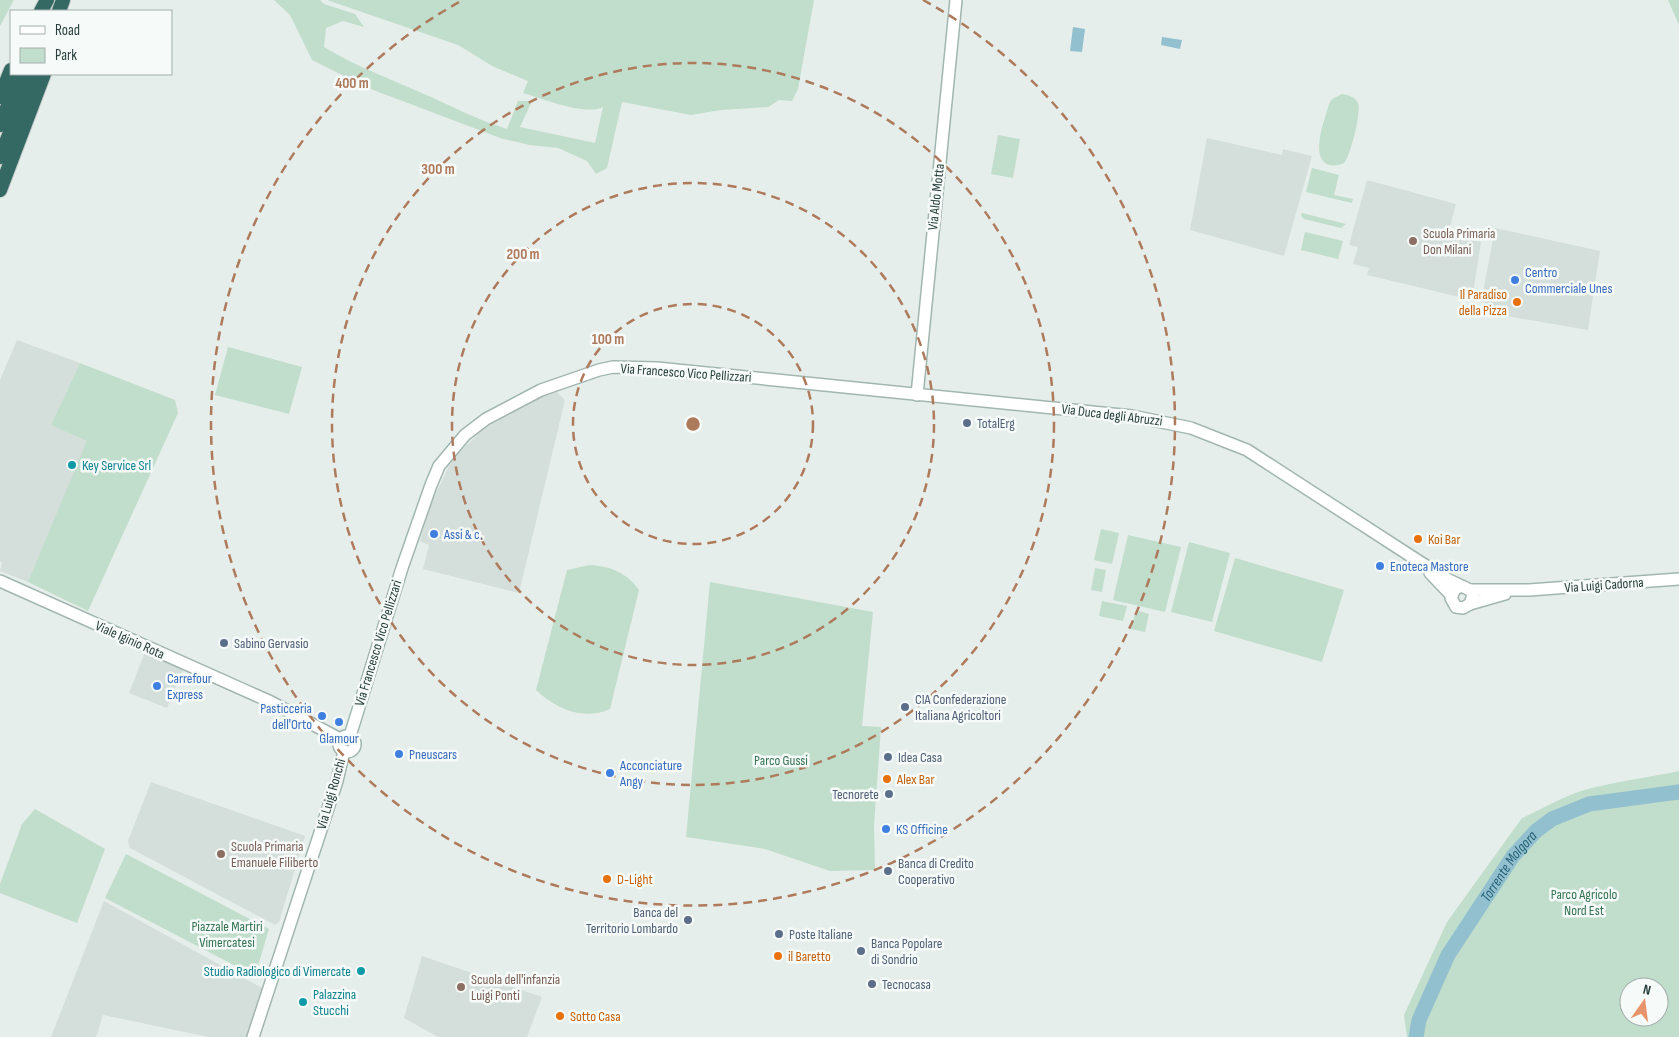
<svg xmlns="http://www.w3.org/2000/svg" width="1679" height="1037" font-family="'Sofia Sans Condensed',sans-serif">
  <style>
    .built { fill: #d4deda }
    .green { fill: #c1ddcb; fill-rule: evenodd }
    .water { fill: #93c0ce }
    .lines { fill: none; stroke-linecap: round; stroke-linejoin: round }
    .river { stroke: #93c0ce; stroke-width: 15 }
    .secondary-casing { stroke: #a2b6b0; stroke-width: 14 }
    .highway-casing { stroke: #c2c9c8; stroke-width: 16 }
    .secondary { stroke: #fff; stroke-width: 11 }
    .highway { stroke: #346963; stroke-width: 14 }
    .ring { fill: none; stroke: #ae7a5c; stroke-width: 2.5; stroke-dasharray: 9 6 }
    .education-dot { fill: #8d6e63; stroke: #f6faf9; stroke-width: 2 }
    .shop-dot { fill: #3f7fe0; stroke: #f6faf9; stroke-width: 2 }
    .food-dot { fill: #e8710a; stroke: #f6faf9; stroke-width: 2 }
    .service-dot { fill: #5c6f8a; stroke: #f6faf9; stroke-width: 2 }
    .culture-dot { fill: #0f9aa8; stroke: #f6faf9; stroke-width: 2 }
    .labels { text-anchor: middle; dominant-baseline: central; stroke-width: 5; stroke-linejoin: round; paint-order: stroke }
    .street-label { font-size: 14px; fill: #263f3a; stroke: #f6faf9 }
    .education-label { font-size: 14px; fill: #785e54; stroke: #f6faf9; text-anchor: start }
    .shop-label { font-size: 14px; fill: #366cbe; stroke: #f6faf9; text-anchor: start }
    .food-label { font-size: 14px; fill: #c56008; stroke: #f6faf9; text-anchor: start }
    .service-label { font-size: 14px; fill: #4e5e75; stroke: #f6faf9; text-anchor: start }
    .culture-label { font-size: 14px; fill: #0d838f; stroke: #f6faf9; text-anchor: start }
    .park-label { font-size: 14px; fill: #337351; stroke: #f6faf9 }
    .water-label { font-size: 15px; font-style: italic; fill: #246277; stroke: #f6faf9 }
    .centre { fill: #ae7a5c; stroke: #f6faf9; stroke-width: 2.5 }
    .ring-label { font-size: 15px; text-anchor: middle; font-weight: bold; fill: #ae7a5c; stroke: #f6faf9; stroke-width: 5; stroke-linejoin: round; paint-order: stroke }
  </style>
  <rect width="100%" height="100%" fill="#e6eeeb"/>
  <g class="built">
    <polygon points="1207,138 1282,155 1283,149 1312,156 1284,256 1190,230"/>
    <polygon points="1367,180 1456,204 1448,234 1481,242 1472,300 1367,275 1369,268 1353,264 1358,247 1349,245"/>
    <polygon points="1495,228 1600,251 1588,330 1500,315 1486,307 1482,298"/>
    <polygon points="17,340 80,363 51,425 88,441 28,582 0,571 2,563 0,561 0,380"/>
    <polygon points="549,391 556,391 565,400 519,593 423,569 429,545 420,541 430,505 452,460 482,430"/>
    <polygon points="145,652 183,669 167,708 129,693"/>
    <polygon points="151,782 305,836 279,922 275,925 130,848 128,841"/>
    <polygon points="104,901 262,988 247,1037 209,1037 103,1015 96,1037 51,1037"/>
    <polygon points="422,956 542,997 527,1037 438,1037 404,1018"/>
  </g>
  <g class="green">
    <polygon points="0,0 14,0 0,26"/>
    <path d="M274 0H320L324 4 355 14 364 27 343 21 326 28 324 47C355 66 388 78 422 93 450 105 477 120 507 129L518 101H532L520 127 595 143 603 107C586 116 543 99 523 93L528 81 494 67 458 45 327 0H814L798 89 792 101 779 100 768 107 721 110 691 115 622 102 607 168 596 174 587 161 558 148 530 145 503 139 368 88 312 60 290 15Z"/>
    <polygon points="1668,0 1679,0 1679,25"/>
    <path d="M1342 94C1349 95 1355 97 1358 103 1362 110 1350 158 1344 163 1341 165 1333 166 1329 165 1309 158 1325 119 1329 104L1332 99Z"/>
    <polygon points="998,135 1020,139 1013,178 991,174"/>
    <polygon points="1312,168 1339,175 1334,195 1353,199 1352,203 1306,192"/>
    <polygon points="1302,213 1346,224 1341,228 1304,219 1301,216"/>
    <polygon points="1305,232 1343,241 1338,259 1301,250"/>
    <polygon points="228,347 302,367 289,414 215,395"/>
    <polygon points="80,363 175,400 178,413 88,611 28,582 87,441 51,425"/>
    <polygon points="1101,529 1119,533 1112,564 1094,560"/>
    <polygon points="1128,535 1181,547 1165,612 1113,600"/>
    <polygon points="1189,542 1230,553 1212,622 1171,612"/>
    <polygon points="1235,558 1344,590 1322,662 1214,631"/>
    <path d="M590 565C610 566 627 573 639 590L610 709C583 721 556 709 536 690L567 570Z"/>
    <polygon points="1095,568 1106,570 1102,592 1091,590"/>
    <polygon points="710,582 873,612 862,726 881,727 874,826 875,870 830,871 765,849 686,837"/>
    <polygon points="1102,601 1127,606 1123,621 1099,616"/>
    <polygon points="1136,610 1149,614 1145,632 1131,629"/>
    <path d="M1679 771V1037H1407L1404 1015 1447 922 1522 818C1542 809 1560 798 1581 791 1612 782 1647 778 1679 771ZM1629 987H1659V1017H1629Z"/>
    <polygon points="35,809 105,849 77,923 0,893 0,884 22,824"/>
    <polygon points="126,854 269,929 255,976 105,898"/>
  </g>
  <g class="water">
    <polygon points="1073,27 1085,29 1082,52 1070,51"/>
    <polygon points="1162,37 1182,40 1180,49 1161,45"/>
  </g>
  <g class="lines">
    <path class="river" id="s1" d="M1416 1037 1419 1020 1448 955 1513 856 1536 831 1552 819 1589 804 1679 792"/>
    <defs>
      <g id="secondary">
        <polyline points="917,395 956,0"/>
        <polyline points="1430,573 1451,595"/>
        <polyline points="0,581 271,702 340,739"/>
        <polyline points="1470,590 1529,590 1679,579"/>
        <polyline points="1470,604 1505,594"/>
        <circle cx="347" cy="744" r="8"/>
        <polyline points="350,736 402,568 431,485 439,466 465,435 486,419 541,390 599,370 613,367 657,368 1132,416 1191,428 1247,450 1420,562 1449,580 1470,590 1473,595 1470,604 1463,608 1456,607 1451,598 1455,589 1462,586"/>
        <polyline points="253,1037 337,781 344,751"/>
      </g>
      <g id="highway">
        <polyline points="41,11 47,0"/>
        <polyline points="59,11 63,0"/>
        <polyline points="0,97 11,70"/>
        <polyline points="0,125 21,74"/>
        <polyline points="0,157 34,74"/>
        <polyline points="0,190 44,74"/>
      </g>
    </defs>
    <use href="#secondary" class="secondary-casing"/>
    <use href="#highway" class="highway-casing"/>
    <use href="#secondary" class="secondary"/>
    <use href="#highway" class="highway"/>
  </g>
  <g class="ring">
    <circle cx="693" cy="424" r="120"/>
    <circle cx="693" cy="424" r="241"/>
    <circle cx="693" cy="424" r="361"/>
    <path d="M923 0A482 482 0 1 1 463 0"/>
  </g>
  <g class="education-dot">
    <circle cx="1413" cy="241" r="5"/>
    <circle cx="221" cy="854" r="5"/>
    <circle cx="461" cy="987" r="5"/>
  </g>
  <g class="shop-dot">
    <circle cx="1515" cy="280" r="5"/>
    <circle cx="434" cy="534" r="5"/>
    <circle cx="1380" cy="566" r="5"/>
    <circle cx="157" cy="686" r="5"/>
    <circle cx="322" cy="716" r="5"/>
    <circle cx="339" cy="722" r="5"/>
    <circle cx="399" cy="754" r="5"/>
    <circle cx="610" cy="773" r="5"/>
    <circle cx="886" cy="829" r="5"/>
  </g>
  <g class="food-dot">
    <circle cx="1517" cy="302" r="5"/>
    <circle cx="1418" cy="539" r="5"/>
    <circle cx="887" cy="779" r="5"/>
    <circle cx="607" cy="879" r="5"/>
    <circle cx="778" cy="956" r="5"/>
    <circle cx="560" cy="1016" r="5"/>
  </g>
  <g class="service-dot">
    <circle cx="967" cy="423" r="5"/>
    <circle cx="224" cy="643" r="5"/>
    <circle cx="905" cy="707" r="5"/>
    <circle cx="888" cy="757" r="5"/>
    <circle cx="889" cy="794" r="5"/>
    <circle cx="888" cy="871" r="5"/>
    <circle cx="688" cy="920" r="5"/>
    <circle cx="779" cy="934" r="5"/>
    <circle cx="861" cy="951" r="5"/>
    <circle cx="872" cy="984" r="5"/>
  </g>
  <g class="culture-dot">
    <circle cx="72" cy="465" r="5"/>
    <circle cx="361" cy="971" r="5"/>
    <circle cx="303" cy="1002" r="5"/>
  </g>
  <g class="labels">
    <g class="street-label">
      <text transform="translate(936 197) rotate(-84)">Via Aldo Motta</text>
      <text transform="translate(686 373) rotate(4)">Via Francesco Vico Pellizzari</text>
      <text transform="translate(1112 415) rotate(7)">Via Duca degli Abruzzi</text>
      <text transform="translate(1604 585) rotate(-4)">Via Luigi Cadorna</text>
      <text transform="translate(130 640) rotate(24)">Viale Iginio Rota</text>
      <text transform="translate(378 643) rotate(-73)">Via Francesco Vico Pellizzari</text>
      <text transform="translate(331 794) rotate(-74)">Via Luigi Ronchi</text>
    </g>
    <g class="education-label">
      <text x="1423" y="233">Scuola Primaria<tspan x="1423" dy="16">Don Milani</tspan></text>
      <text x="231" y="846">Scuola Primaria<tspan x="231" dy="16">Emanuele Filiberto</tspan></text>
      <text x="471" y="979">Scuola dell'infanzia<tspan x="471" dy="16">Luigi Ponti</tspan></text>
    </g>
    <g class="shop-label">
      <text x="1525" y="272">Centro<tspan x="1525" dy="16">Commerciale Unes</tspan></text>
      <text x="444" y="534">Assi &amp; c.</text>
      <text x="1390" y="566">Enoteca Mastore</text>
      <text x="167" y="678">Carrefour<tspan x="167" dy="16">Express</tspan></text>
      <text x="312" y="708" text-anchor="end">Pasticceria<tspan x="312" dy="16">dell'Orto</tspan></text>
      <text x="339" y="738" text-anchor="middle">Glamour</text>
      <text x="409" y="754">Pneuscars</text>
      <text x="620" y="765">Acconciature<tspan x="620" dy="16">Angy</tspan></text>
      <text x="896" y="829">KS Officine</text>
    </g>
    <g class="food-label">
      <text x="1507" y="294" text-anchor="end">Il Paradiso<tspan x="1507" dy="16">della Pizza</tspan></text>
      <text x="1428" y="539">Koi Bar</text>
      <text x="897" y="779">Alex Bar</text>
      <text x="617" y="879">D-Light</text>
      <text x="788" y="956">il Baretto</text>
      <text x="570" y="1016">Sotto Casa</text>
    </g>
    <g class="service-label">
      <text x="977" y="423">TotalErg</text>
      <text x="234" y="643">Sabino Gervasio</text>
      <text x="915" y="699">CIA Confederazione<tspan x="915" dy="16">Italiana Agricoltori</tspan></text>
      <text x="898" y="757">Idea Casa</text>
      <text x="879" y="794" text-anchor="end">Tecnorete</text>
      <text x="898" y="863">Banca di Credito<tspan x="898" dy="16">Cooperativo</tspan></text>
      <text x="678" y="912" text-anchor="end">Banca del<tspan x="678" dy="16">Territorio Lombardo</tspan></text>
      <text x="789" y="934">Poste Italiane</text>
      <text x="871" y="943">Banca Popolare<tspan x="871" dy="16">di Sondrio</tspan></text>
      <text x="882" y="984">Tecnocasa</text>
    </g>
    <g class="culture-label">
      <text x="82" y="465">Key Service Srl</text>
      <text x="351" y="971" text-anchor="end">Studio Radiologico di Vimercate</text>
      <text x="313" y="994">Palazzina<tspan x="313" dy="16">Stucchi</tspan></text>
    </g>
    <g class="park-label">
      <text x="781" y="760">Parco Gussi</text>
      <text x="1584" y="894">Parco Agricolo<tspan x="1584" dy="16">Nord Est</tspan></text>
      <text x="227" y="926">Piazzale Martiri<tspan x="227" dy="16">Vimercatesi</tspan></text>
    </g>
    <g class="water-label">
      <text stroke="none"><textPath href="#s1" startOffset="196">Torrente Molgora</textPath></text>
    </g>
  </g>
  <circle cx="693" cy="424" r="8" class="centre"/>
  <g class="ring-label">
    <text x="352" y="88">400 m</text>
    <text x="438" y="174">300 m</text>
    <text x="523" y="259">200 m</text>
    <text x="608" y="344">100 m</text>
  </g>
  <rect x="10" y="10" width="162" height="65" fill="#f6faf9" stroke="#a3afad"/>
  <rect x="20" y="26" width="25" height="8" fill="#ffffff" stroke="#a3afad"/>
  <text x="55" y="35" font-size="15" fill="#263f3a">Road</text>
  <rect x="20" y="48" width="25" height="15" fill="#c1ddcb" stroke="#a3afad"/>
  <text x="55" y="60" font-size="15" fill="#263f3a">Park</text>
  <g transform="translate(1644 1002) rotate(14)"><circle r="24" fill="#f6faf9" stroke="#a3afad"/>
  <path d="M0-4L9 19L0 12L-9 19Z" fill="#e8946a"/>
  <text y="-8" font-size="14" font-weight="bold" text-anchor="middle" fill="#263f3a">N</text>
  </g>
</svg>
